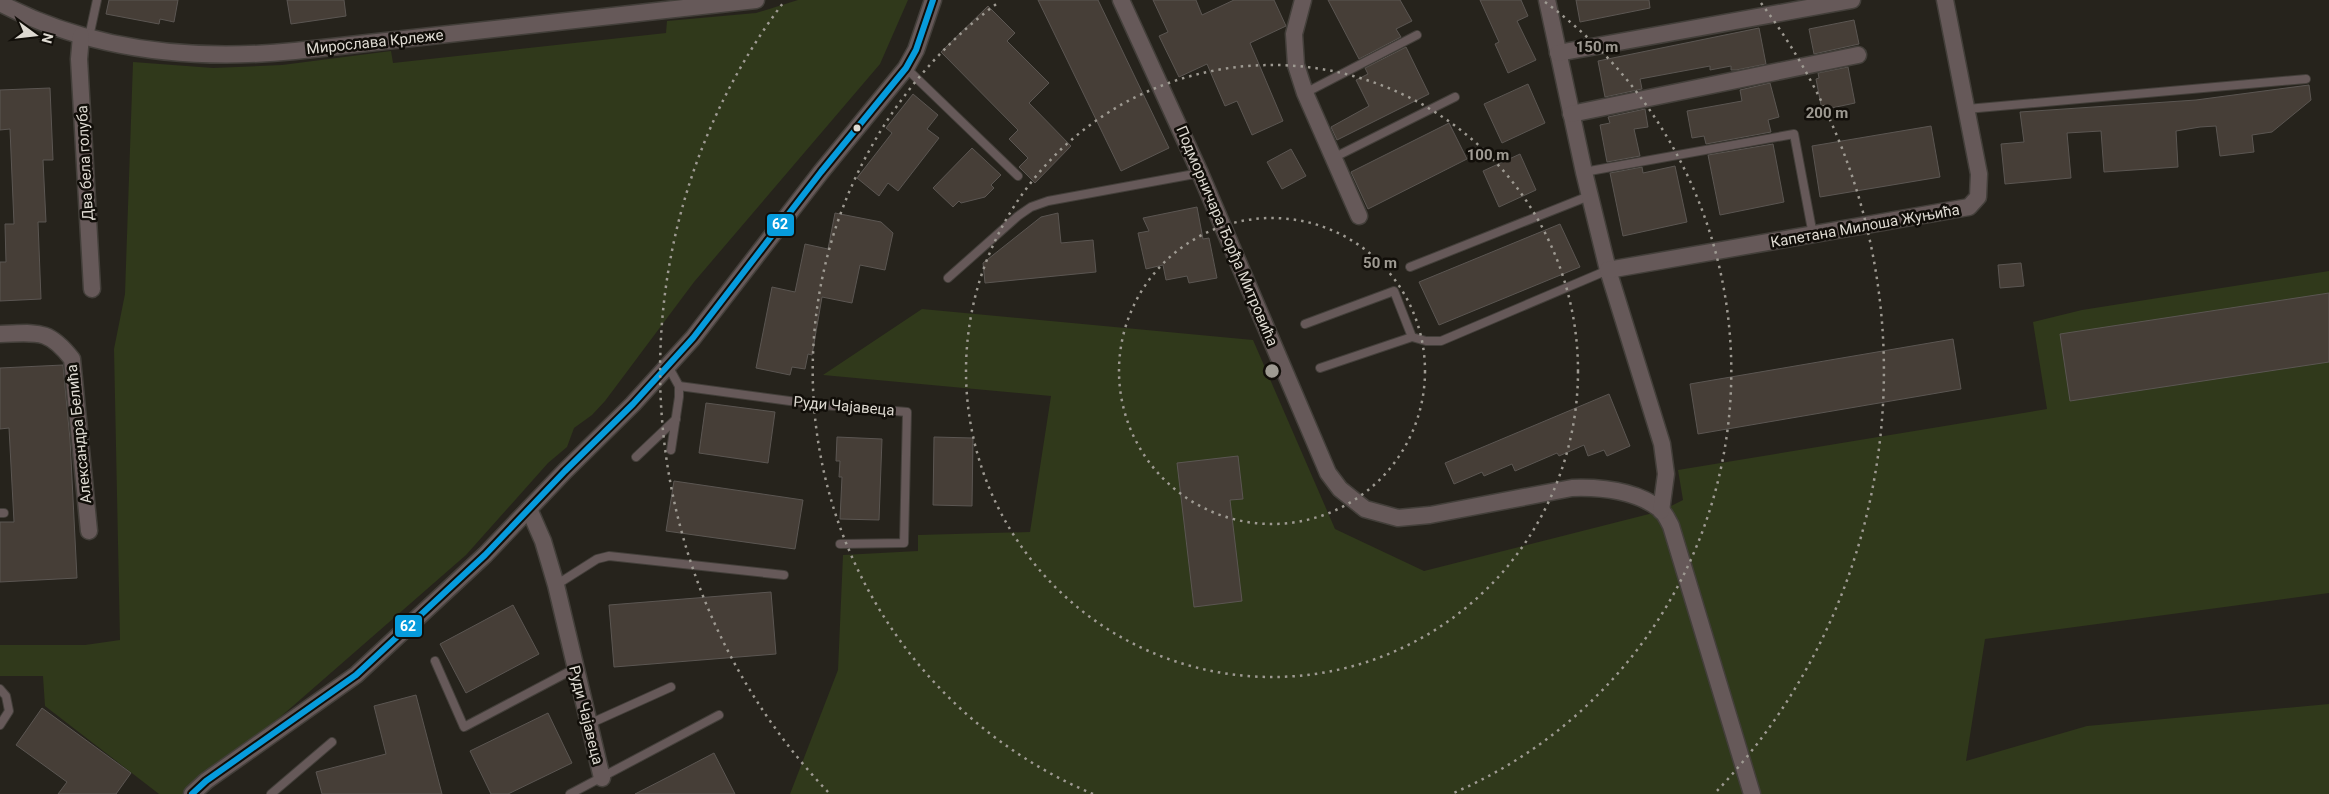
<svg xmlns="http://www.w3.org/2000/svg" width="2329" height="794" font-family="Roboto,sans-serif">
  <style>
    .green { fill: #30391b }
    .building { fill: #463e37; stroke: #5b5652 }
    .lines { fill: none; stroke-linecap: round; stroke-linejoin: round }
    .lane-casing { stroke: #433f3a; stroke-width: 10 }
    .street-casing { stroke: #433f3a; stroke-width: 19 }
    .lane { stroke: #665959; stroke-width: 8 }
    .street { stroke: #665959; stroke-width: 16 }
    .bus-1-casing { stroke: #110e09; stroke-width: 10 }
    .bus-1 { stroke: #069bdc; stroke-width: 6 }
    .ring { fill: none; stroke: #9e9a92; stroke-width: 2.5; stroke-dasharray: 2.5 5 }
    .bus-dot { fill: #dedad2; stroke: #110e09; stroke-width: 2 }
    .labels { text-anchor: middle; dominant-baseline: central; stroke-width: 5; stroke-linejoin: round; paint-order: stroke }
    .street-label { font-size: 15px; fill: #dedad2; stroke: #110e09 }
    .centre { fill: #9e9a92; stroke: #110e09; stroke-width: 2.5 }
    .ring-label { font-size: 15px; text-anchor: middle; font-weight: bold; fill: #9e9a92; stroke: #110e09; stroke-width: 5; stroke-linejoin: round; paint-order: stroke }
    .line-badge { stroke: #110e09; stroke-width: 2 }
    .badge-label { font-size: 14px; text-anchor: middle; font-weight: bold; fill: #fff }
  </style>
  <rect width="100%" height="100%" fill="#26231c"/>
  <g class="green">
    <polygon points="798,0 908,0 880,64 694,282 605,401 592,415 574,428 567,447 548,463 466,555 192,794 159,794 45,706 43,676 0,676 0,645 85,645 120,640 114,349 125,294 133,62 213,68 282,65 391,51 393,63 666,33 667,21 756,13"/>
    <polygon points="2329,271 2329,593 1985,639 1966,761 2087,726 2329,704 2329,794 790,794 838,670 843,555 918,551 918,535 1030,532 1051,396 823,375 922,309 1253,340 1335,529 1424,571 1661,511 1683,500 1678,470 2047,409 2033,322 2082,310"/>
  </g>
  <g class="building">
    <polygon points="109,0 178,0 174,22 160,19 159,24 106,14"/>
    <polygon points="287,0 344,0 346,16 291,24"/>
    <polygon points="1038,0 1098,0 1169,148 1121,171"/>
    <polygon points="1153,0 1196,0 1202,15 1234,0 1274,0 1286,26 1250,43 1283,121 1252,135 1237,101 1225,106 1207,64 1179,77 1159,36 1168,32"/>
    <polygon points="1328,0 1400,0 1412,21 1396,29 1401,37 1359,59"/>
    <polygon points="1480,0 1521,0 1528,16 1517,21 1536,60 1508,73 1495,44 1499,42"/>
    <polygon points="1576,0 1649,0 1650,8 1580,22"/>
    <polygon points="988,6 1015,33 1007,41 1049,83 1029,103 1071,146 1035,183 1019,167 1028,158 1009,139 1018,130 941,52"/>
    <polygon points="1854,20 1859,44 1814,54 1809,29"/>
    <polygon points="1759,28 1766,64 1736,70 1731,70 1731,66 1710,70 1710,66 1640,79 1642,89 1605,97 1598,61"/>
    <polygon points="1406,47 1429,94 1337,140 1331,127 1369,106 1356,80 1368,74 1365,68"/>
    <polygon points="1848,67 1855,103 1822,110 1816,79 1819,78 1818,73"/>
    <polygon points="1770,83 1779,117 1768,120 1771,132 1706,144 1704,136 1692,138 1687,111 1742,101 1740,90"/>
    <polygon points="1528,84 1545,123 1502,143 1484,104"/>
    <polygon points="2309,85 2311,100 2272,132 2252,135 2254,152 2220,156 2216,126 2200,127 2176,131 2178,167 2104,172 2101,131 2067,133 2071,178 2005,184 2001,144 2024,142 2020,112 2196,100"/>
    <polygon points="50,88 53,160 43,160 46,222 38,222 41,299 0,301 0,262 6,262 5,224 14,224 10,129 0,130 0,90"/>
    <polygon points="913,94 938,115 927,129 939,138 898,191 888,183 879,196 857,178 892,133 886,128"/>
    <polygon points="1645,109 1648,127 1634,129 1640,156 1607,162 1600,125 1610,123 1608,117"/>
    <polygon points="1449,123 1467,159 1368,209 1351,172"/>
    <polygon points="1931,126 1940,177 1820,197 1812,146"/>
    <polygon points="1773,144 1784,202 1720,215 1708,155"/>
    <polygon points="972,148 1001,175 991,185 994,188 985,197 961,203 959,201 953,207 933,188"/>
    <polygon points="1291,149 1306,176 1282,189 1267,162"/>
    <polygon points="1520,154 1536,190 1499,207 1483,171"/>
    <polygon points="1675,166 1687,222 1623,236 1610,173 1642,167 1643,173"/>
    <polygon points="1197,207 1203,239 1209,238 1217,278 1189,283 1187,276 1166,280 1163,265 1146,269 1138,233 1149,231 1143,218"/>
    <polygon points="835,213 881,222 893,233 885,270 860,265 852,303 822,297 812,355 808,354 805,369 792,367 790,375 756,368 772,287 795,292 805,244 828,249"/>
    <polygon points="1058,213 1061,243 1093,240 1096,272 985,283 983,263 1041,217"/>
    <polygon points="1560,224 1580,267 1439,325 1419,282"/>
    <polygon points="2021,263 2024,286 2000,288 1998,265"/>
    <polygon points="2329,293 2329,362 2070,401 2060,334"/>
    <polygon points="1953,339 1961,389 1698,434 1690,384"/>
    <polygon points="63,365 70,439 77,578 0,582 0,522 14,522 9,428 0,429 0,368"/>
    <polygon points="1609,394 1630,446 1607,456 1604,450 1588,456 1584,445 1559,456 1557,453 1515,471 1512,464 1484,476 1482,472 1454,484 1445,463"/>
    <polygon points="706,403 775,412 768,463 699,453"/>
    <polygon points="837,437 882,439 879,520 840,519 842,477 839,477 840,461 836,461"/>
    <polygon points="934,437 973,438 972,506 933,505"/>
    <polygon points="1238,456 1243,499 1230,500 1242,601 1194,607 1177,463"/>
    <polygon points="674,481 803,500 795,549 666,531"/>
    <polygon points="771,592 776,654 614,667 609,605"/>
    <polygon points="513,605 539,654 466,693 440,644"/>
    <polygon points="416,695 442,794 322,794 316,772 386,754 374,706"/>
    <polygon points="42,708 131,773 116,794 58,794 67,782 16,745"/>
    <polygon points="548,713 572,763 508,794 491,794 470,751"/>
    <polygon points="714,753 735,794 635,794 672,775"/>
  </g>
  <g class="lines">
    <defs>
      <g id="lane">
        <polyline points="89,37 97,0"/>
        <polyline points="906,68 1018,176"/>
        <polyline points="1305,93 1417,35"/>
        <polyline points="1967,109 2306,79"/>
        <polyline points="1333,158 1455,97"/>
        <polyline points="1584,172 1794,134 1813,235"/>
        <polyline points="1410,267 1589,196"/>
        <polyline points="948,278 1018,216 1031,207 1048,201 1200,173"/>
        <polyline points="1305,324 1394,291 1412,337 1426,341 1441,341 1608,270"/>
        <polyline points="668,366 679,386 679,397 671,450"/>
        <polyline points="1320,368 1412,337"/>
        <polyline points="679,386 812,404 907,412 904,543 840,544"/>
        <polyline points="636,457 676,419"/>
        <polyline points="0,513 4,513"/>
        <polyline points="556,585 597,559 609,556 784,575"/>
        <polyline points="435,661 464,727 574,669"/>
        <polyline points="0,689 6,696 9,711 0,725"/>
        <polyline points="589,724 671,687"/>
        <polyline points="271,794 332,742"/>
        <polyline points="570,794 719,715"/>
      </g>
      <g id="street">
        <path d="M1121 0 1200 173 1328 473 1340 489 1365 509 1398 518 1430 515 1572 488C1601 487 1636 491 1660 509 1665 513 1668 520 1671 526L1752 794"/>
        <polyline points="1303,0 1294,34 1296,65 1305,93 1359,216"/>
        <polyline points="1547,0 1584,172 1608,270 1662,444 1666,474 1661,511"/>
        <path d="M0 3C91 51 194 61 295 51L756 0"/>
        <polyline points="81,36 79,59 92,289"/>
        <polyline points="1558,53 1852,0"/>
        <polyline points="1571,114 1858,55"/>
        <polyline points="1608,270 1969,207 1978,197 1979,174 1945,0"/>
        <path d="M0 334C37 333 48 328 72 359L89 531"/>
        <polyline points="529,509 543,541 556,585 602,778"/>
        <polyline points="192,794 206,781 356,675 485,555 565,471 633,404 693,338 821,172 906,68 916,50 933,0"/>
      </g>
    </defs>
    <use href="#lane" class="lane-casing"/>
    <use href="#street" class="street-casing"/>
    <use href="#lane" class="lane"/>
    <use href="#street" class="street"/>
    <defs>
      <polyline id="bus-1" points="192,794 206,781 356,675 485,555 565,471 633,404 693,338 821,172 906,68 916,50 933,0"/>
    </defs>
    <use href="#bus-1" class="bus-1-casing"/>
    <use href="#bus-1" class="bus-1"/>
  </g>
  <g class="ring">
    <circle cx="1272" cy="371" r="153"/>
    <circle cx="1272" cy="371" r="306"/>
    <path d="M1093 794A459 459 0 0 1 999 2M1545 2A459 459 0 0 1 1451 794"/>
    <path d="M828 792A612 612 0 0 1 783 3M1761 3A612 612 0 0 1 1716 792"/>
  </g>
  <circle class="bus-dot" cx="857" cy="128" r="4.5"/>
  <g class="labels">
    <g class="street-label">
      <text transform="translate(375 42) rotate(-6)">Мирослава Крлеже</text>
      <text transform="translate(85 163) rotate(-93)">Два бела голуба</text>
      <text transform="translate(1865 226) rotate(-10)">Капетана Милоша Жуњића</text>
      <text transform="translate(1227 236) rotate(67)">Подморничара Ђорђа Митровића</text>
      <text transform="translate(844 406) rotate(5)">Руди Чајавеца</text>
      <text transform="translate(79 434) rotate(-96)">Александра Белића</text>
      <text transform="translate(586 715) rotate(76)">Руди Чајавеца</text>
    </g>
  </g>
  <circle cx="1272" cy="371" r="8" class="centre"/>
  <g class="ring-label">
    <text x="1597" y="52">150 m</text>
    <text x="1827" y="118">200 m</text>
    <text x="1488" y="160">100 m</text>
    <text x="1380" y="268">50 m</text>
  </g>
  <g class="line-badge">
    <rect x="766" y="213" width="29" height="24" rx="5" fill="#069bdc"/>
    <rect x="394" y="614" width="29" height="24" rx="5" fill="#069bdc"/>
  </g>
  <g class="badge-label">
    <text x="780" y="229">62</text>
    <text x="408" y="631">62</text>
  </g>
  <g transform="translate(35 35) rotate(105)" stroke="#110e09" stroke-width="4" paint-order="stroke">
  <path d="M0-4L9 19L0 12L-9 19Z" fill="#dedad2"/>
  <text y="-8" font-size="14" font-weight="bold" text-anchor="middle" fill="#dedad2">N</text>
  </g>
</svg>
